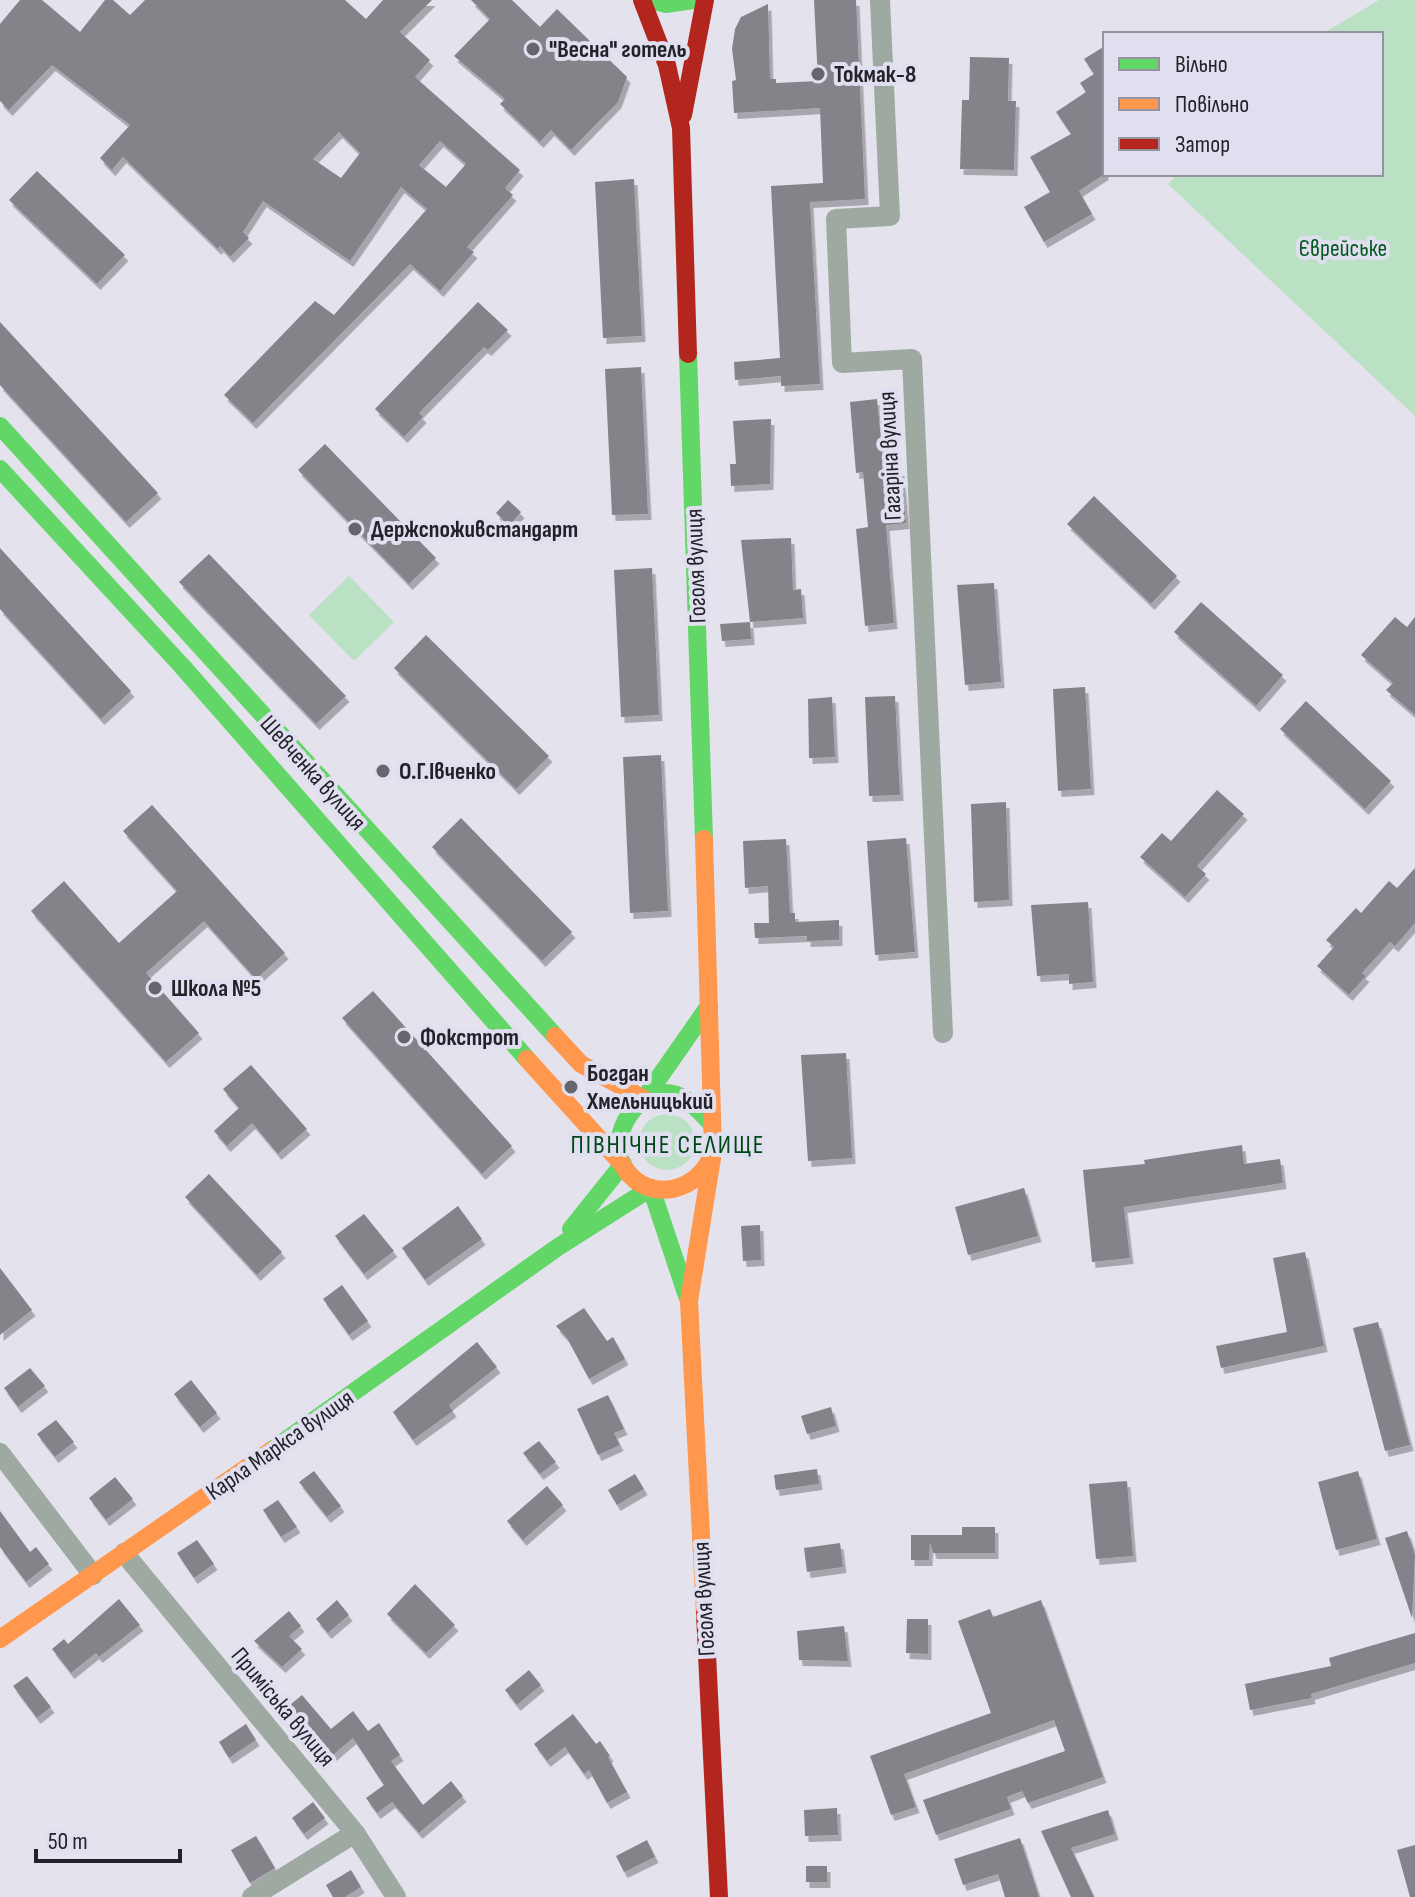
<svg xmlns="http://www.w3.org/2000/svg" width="1415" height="1897" font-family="'Sofia Sans Condensed',sans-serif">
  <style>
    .green { fill: #bae1c3 }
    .building { fill: #84838a; fill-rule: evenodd; filter: url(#shadow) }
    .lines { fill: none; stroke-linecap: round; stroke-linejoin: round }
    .street { stroke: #9eaaa1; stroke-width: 20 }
    .fast { stroke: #63d668; stroke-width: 18 }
    .slow { stroke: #ff974d; stroke-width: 18 }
    .jam { stroke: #b3261e; stroke-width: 18 }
    .poi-dot { fill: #66656d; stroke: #e0dfef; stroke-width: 3 }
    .labels { text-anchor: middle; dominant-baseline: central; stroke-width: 8; stroke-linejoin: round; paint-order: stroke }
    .poi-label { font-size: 24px; font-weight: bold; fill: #222228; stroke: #e0dfef; text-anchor: start }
    .park-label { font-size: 24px; fill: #045820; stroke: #e0dfef }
    .street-label { font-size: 24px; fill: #222228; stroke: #e0dfef }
    .neighbourhood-label { font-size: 26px; letter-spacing: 2px; fill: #014718; stroke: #e0dfef }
  </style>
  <defs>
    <filter id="shadow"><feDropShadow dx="3.5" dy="6" stdDeviation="0" flood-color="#0004"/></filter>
  </defs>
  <rect width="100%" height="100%" fill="#e4e2ec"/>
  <g class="green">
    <polygon points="1379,0 1415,0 1415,416 1168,184 1178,174 1381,174 1381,34 1322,34"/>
    <polygon points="349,576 394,622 354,661 309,615"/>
    <circle cx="667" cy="1142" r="28"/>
  </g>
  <g class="building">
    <path d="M20 0H42L80 32 105 0H113L130 15 145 0H345L366 19 383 0H432L400 32 430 60 415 77 520 170 505 188 513 195 467 247 474 252 440 291 410 264 253 423 224 395 315 301 334 315 427 209 401 187 350 261 263 201 243 232 249 238 230 257 220 246 218 249 123 157 112 170 100 158 130 125 52 65 9 110 0 101V24ZM339 132 360 153 341 178 313 159ZM440 141 466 164 446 187 419 165Z"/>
    <polygon points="471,0 512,0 540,27 557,9 627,77 618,102 571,150 551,130 540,142 500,104 505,99 454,56 490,19"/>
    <polygon points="814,0 856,0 865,199 810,202 820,384 781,386 781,376 735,380 734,362 780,358 771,186 823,183 820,108 734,113 732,81 736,80 732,49 735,29 741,17 768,4 770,79 776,79 776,83 818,81"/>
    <polygon points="1105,46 1105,174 1079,191 1092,214 1044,242 1024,207 1050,192 1030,157 1071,134 1056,112 1086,92 1080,83 1094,74 1084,59"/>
    <polygon points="970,57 1009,58 1008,101 1016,101 1014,170 960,169 962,100 969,100"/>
    <polygon points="37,171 125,255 97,284 9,200"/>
    <polygon points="634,179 642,336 603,338 595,182"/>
    <polygon points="478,302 508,330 488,350 484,347 419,413 423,417 404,437 375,409"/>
    <polygon points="0,322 158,493 126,522 0,385"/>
    <polygon points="641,367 648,514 612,515 605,369"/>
    <polygon points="877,399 884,471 901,470 906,523 886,525 894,623 865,626 856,529 868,527 863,472 856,473 850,402"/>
    <polygon points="771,419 770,484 731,486 730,464 736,464 733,421"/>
    <polygon points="325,444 436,558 409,584 298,470"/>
    <polygon points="1094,496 1177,576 1151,604 1067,524"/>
    <polygon points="508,500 521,512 509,526 496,513"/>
    <polygon points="791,538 793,590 801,589 803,618 750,622 741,540"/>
    <polygon points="0,548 131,691 101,719 0,609"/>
    <polygon points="209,554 346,696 316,724 179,582"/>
    <polygon points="652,568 659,715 621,717 614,570"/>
    <polygon points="994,583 1001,682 965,685 957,585"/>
    <polygon points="1201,602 1283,675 1256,706 1174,632"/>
    <polygon points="1395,617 1407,627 1415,617 1415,715 1386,690 1393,683 1361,655"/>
    <polygon points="750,622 751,639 722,641 720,624"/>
    <polygon points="426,635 549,756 516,789 394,668"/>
    <polygon points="1085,687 1091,789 1058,791 1053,689"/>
    <polygon points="895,696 900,795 869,796 865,697"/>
    <polygon points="832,697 835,757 809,758 808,699"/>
    <polygon points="1306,701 1391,781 1365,809 1280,729"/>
    <polygon points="661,755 668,911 630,913 623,757"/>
    <polygon points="1217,790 1244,814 1197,866 1206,874 1185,897 1140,857 1162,833 1171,841"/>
    <polygon points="1006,802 1009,900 974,902 971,804"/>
    <polygon points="152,805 285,953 256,979 204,921 146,973 199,1033 166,1062 31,911 64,881 119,943 177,891 123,831"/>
    <polygon points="461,818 572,932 542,961 432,847"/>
    <polygon points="906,838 915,952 875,955 867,841"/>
    <polygon points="786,839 790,913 795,913 795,922 839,920 839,940 807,941 807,936 755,938 754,923 769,923 768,886 745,888 743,841"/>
    <polygon points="1415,868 1415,923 1395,946 1390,942 1362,973 1366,976 1349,995 1317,966 1334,947 1326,940 1356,908 1361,913 1389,881 1397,888"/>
    <polygon points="1088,902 1093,982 1069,984 1069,974 1037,976 1031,905"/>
    <polygon points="373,991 512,1146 482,1174 342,1018"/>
    <polygon points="846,1053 852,1158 808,1161 801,1055"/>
    <polygon points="251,1065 307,1129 278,1154 252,1123 227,1146 214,1131 239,1108 223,1089"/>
    <polygon points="1242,1145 1244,1164 1280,1159 1283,1183 1124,1207 1130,1258 1092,1262 1083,1170 1145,1164 1144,1160"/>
    <polygon points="209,1174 282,1252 257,1275 185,1197"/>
    <polygon points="1024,1188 1038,1236 968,1255 955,1207"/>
    <polygon points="458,1206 482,1239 425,1280 402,1248"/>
    <polygon points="364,1214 394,1251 364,1274 335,1236"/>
    <polygon points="760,1225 761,1260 743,1261 741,1226"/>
    <polygon points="1305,1252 1324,1346 1221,1368 1216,1346 1287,1332 1273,1258"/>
    <polygon points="0,1268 32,1310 0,1335"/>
    <polygon points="342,1285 368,1321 349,1335 323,1299"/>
    <polygon points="584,1308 607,1341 613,1337 625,1359 589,1379 567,1338 556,1326"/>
    <polygon points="1378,1322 1410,1445 1385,1451 1353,1328"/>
    <polygon points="477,1342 497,1367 449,1405 453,1411 413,1440 393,1412"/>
    <polygon points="30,1368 45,1386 18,1407 4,1388"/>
    <polygon points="191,1380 217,1413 200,1427 174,1394"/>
    <polygon points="608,1395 624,1429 614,1433 620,1445 598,1455 577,1409"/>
    <polygon points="831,1407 836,1426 807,1434 801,1416"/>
    <polygon points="56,1420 74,1442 55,1457 37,1434"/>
    <polygon points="539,1441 556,1462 540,1474 523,1453"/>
    <polygon points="817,1469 819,1484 776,1490 774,1475"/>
    <polygon points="314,1471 341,1506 327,1517 299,1482"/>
    <polygon points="1358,1471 1377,1539 1336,1550 1318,1482"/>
    <polygon points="635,1474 644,1489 617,1505 608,1490"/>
    <polygon points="115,1477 133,1499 106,1520 89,1498"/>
    <polygon points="1127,1481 1133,1556 1096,1559 1089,1484"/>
    <polygon points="547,1486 563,1505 523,1540 507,1521"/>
    <polygon points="278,1500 297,1527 281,1537 263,1510"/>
    <polygon points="0,1511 30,1552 36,1547 49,1564 26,1582 0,1547"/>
    <polygon points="962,1527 995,1527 995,1553 933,1553 930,1542 929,1560 911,1560 911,1535 962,1535"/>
    <polygon points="1407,1531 1415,1555 1412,1618 1385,1538"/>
    <polygon points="197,1540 214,1564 194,1578 177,1553"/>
    <polygon points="840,1543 843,1567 807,1572 804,1548"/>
    <polygon points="415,1584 455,1625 426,1653 387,1614"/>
    <polygon points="119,1599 140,1625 99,1657 96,1653 71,1673 52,1649 64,1639 68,1644"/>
    <polygon points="337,1600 349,1615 328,1633 316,1619"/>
    <polygon points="1041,1600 1103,1777 1028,1803 1022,1791 1007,1797 1011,1809 936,1835 923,1800 1065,1751 1054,1720 904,1774 916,1807 891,1815 870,1756 991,1713 958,1621 990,1609 993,1617"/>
    <polygon points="289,1611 301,1626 289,1636 302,1649 282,1667 254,1641"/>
    <polygon points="907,1619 928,1619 928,1654 906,1653"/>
    <polygon points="844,1626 848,1661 799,1660 797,1631"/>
    <polygon points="1415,1633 1415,1663 1311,1694 1312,1698 1250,1710 1245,1684 1331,1666 1329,1658"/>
    <polygon points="529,1670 541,1685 517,1705 505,1690"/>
    <polygon points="27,1676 51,1707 37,1718 13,1686"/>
    <polygon points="302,1695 331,1729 353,1711 368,1731 379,1723 400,1755 391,1761 423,1805 451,1781 463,1796 419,1833 392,1802 377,1813 366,1798 384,1785 353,1738 333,1755 303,1718 297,1723 285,1709"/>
    <polygon points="573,1714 596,1744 600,1741 610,1756 608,1757 627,1792 607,1803 589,1770 584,1774 565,1747 547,1761 534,1744"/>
    <polygon points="246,1724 256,1740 229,1758 219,1742"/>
    <polygon points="313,1802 325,1818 304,1834 292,1818"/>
    <polygon points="837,1808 838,1835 805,1836 804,1810"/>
    <polygon points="1108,1810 1115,1834 1071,1848 1094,1897 1071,1897 1041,1831"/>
    <polygon points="256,1836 275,1868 250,1883 231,1850"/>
    <polygon points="1020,1838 1039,1897 1005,1897 998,1874 963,1885 954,1859"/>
    <polygon points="647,1840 655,1857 624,1872 616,1856"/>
    <polygon points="1415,1845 1415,1897 1410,1897 1397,1850"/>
    <rect x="806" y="1866" width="21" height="16"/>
    <polygon points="351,1870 361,1887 345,1897 333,1897 326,1885"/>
  </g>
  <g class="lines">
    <g class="street">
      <polyline points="880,0 890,216 836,219 842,363 912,359 943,1033"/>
      <polyline points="0,1453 93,1575"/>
      <polyline points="124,1553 355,1833 396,1897"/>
      <polyline points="252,1897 355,1833"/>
    </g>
    <g class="fast">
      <polyline points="650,0 666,4 693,0"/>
      <polyline points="688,354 704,839"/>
      <polyline points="0,426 555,1036"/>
      <polyline points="0,469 181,665 527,1059"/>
      <polyline points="644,1099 709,1006"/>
      <path d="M625 1169C607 1143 631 1093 665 1093 685 1093 698 1110 711 1123"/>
      <polyline points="651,1188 687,1296"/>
      <polyline points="571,1229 623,1164"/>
      <polyline points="272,1450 558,1247 651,1188"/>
    </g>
    <g class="slow">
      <polyline points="555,1036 581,1064 644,1099"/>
      <polyline points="527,1059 622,1164"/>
      <path d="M625 1169C650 1205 701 1191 713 1152L704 839"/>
      <polyline points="705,1614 689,1301 712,1158"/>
      <polyline points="0,1639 272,1450"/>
    </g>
    <g class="jam">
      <polyline points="642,0 667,65 681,128 688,354"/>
      <polyline points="683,115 705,0"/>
      <polyline points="705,1614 719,1897"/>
    </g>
  </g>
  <g class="poi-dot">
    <circle cx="533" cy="49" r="8"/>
    <circle cx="818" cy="74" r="8"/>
    <circle cx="355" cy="529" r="8"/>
    <circle cx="383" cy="771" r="8"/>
    <circle cx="155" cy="988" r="8"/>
    <circle cx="404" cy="1037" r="8"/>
    <circle cx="571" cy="1087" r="8"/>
  </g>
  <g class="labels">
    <g class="poi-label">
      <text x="549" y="49">"Весна" готель</text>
      <text x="834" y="74">Токмак-8</text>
      <text x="371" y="529">Держспоживстандарт</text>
      <text x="399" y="771">О.Г.Івченко</text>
      <text x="171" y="988">Школа №5</text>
      <text x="420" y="1037">Фокстрот</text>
      <text x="587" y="1073">Богдан<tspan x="587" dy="28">Хмельницький</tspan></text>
    </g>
    <g class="park-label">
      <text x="1343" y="248">Єврейське</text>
    </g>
    <g class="street-label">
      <text transform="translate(890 456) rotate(-93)">Гагаріна вулиця</text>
      <text transform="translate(696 566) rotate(-92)">Гоголя вулиця</text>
      <text transform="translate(313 773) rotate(48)">Шевченка вулиця</text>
      <text transform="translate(280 1445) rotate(-35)">Карла Маркса вулиця</text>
      <text transform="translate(704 1599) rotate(-93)">Гоголя вулиця</text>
      <text transform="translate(283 1707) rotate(50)">Приміська вулиця</text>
    </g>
    <g class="neighbourhood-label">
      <text x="668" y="1145">ПІВНІЧНЕ СЕЛИЩЕ</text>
    </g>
  </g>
  <rect x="1103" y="32" width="280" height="144" fill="#e0dfef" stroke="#94939f" stroke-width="2"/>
  <rect x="1119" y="58" width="40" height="12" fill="#63d668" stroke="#94939f" stroke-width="2"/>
  <text x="1175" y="72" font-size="24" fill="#222228">Вільно</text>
  <rect x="1119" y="98" width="40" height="12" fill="#ff974d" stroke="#94939f" stroke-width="2"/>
  <text x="1175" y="112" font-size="24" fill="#222228">Повільно</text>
  <rect x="1119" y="138" width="40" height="12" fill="#b3261e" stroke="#94939f" stroke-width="2"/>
  <text x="1175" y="152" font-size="24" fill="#222228">Затор</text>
  <path d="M36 1849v12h144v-12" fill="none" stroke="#222228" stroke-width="4"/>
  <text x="48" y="1849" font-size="24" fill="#222228" stroke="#e0dfef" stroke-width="6" paint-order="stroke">50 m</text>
</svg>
